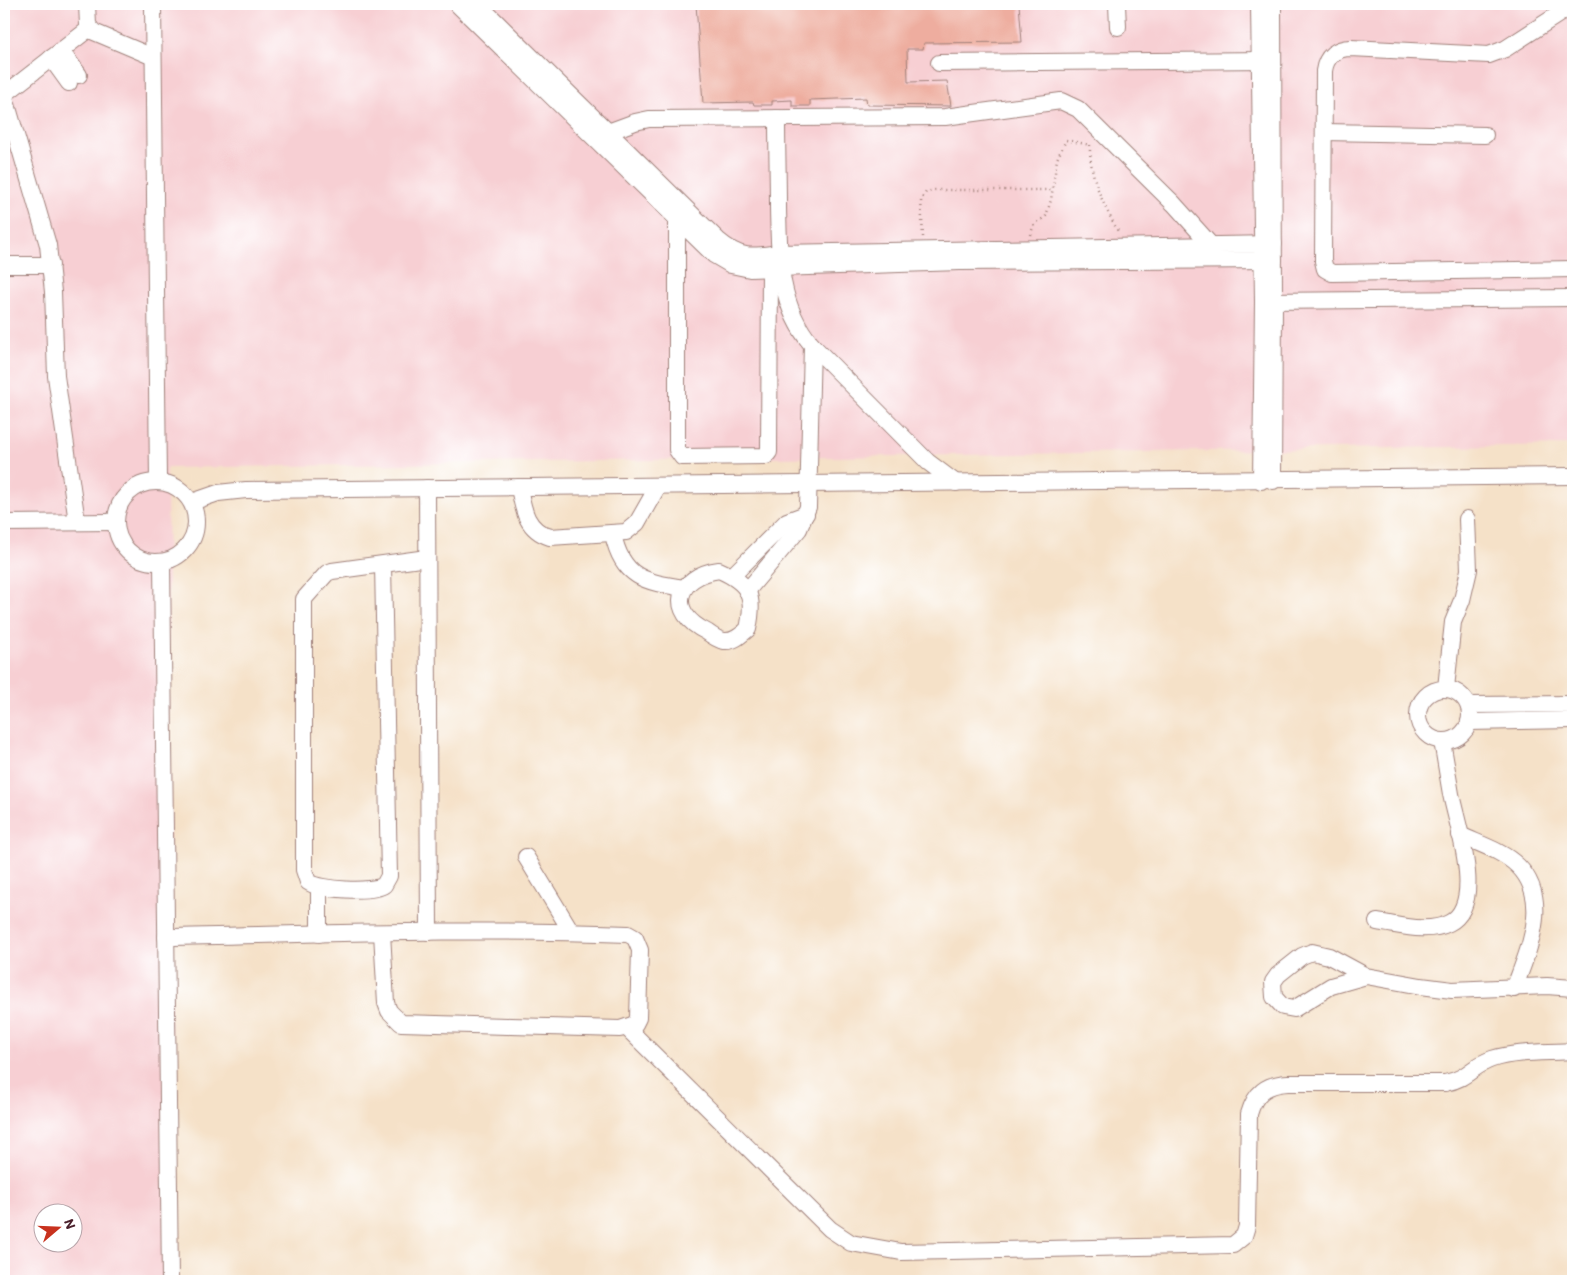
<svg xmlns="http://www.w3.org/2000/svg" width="1577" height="1285" font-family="Itim,sans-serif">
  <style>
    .built { fill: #f7cfd3; fill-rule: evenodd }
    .building { fill: #eead9f }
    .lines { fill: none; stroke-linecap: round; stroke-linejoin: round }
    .minor-casing { stroke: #a0807a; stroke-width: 18 }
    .path { stroke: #a0807a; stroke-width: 2.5; stroke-dasharray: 1 4; stroke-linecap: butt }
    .minor { stroke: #fff; stroke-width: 16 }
  </style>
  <rect width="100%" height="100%" fill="#fff"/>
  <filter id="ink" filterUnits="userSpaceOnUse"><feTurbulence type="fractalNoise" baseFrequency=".02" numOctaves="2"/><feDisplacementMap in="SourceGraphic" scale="10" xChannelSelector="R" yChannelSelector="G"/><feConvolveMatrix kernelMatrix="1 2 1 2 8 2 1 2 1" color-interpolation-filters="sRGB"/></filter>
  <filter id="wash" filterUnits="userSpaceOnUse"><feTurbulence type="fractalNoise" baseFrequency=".0096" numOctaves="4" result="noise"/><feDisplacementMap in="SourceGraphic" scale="20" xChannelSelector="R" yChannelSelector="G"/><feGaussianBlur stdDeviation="1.12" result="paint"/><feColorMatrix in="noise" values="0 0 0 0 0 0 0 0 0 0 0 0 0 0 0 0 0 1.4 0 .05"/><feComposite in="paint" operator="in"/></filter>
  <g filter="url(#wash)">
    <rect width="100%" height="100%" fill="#f5e1c8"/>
    <path class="built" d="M4 4H1573V445L167 468 173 1281H4ZM42 1212H72V1242H42Z"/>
    <g id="blocks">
      <polygon class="building" points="696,4 1019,4 1022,42 924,43 923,49 907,49 908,82 947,81 951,106 867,105 866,98 810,100 810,106 792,106 792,100 772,101 772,105 754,105 753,102 703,103"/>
    </g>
  </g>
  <g filter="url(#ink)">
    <use href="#blocks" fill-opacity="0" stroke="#a0807a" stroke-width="1"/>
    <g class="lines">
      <defs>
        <g id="minor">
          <polyline points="87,4 88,25 94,32 153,57"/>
          <polyline points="153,4 158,481"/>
          <polyline points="457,4 714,255 731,265 750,269 960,262 1274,260"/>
          <path d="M478 4 718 240C740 259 752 257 779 253L1274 244"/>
          <polyline points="1117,4 1118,27"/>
          <polyline points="1259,4 1263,301 1261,481"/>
          <polyline points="1273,4 1274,302 1273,481"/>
          <path d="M1573 5 1505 49 1489 55 1351 48C1336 48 1326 56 1324 71L1323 261 1325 269 1332 273 1573 269"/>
          <polyline points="61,51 79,75"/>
          <polyline points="51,58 69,83"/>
          <polyline points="939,63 1271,60"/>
          <polyline points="4,94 48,245 53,292 56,376 77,522"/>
          <polyline points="4,95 90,28"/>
          <path d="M777 118C777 148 778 177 778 207 779 256 778 305 812 345L928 462 956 483"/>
          <polyline points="1324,132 1485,135"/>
          <polyline points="603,141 608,132 635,122 649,119 945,117 1061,101 1078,109 1174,204 1210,244 1210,252"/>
          <polyline points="677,218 677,450 682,457 766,456 769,452 770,268"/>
          <polyline points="4,265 51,265"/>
          <polyline points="1265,301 1573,298"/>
          <circle cx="156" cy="522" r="40"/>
          <path d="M519 487C523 509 526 530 550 537L626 532 637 523 658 486"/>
          <polyline points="427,488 429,932"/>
          <polyline points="192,502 218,493 246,490 1573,476"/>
          <polyline points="4,523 115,522"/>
          <path d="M613 534C622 578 645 582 684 588"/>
          <polyline points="162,562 170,1281"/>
          <path d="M383 565 389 876 384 885C373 893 319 890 308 882L304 870V599L327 573 332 571 427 558"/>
          <path d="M719 570C751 584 755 597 748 629 741 635 734 642 724 641 719 640 711 635 707 632 666 612 676 576 719 570Z"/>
          <polyline points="732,576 787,521 806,514"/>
          <polyline points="747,591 799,529 808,507 812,345"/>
          <polyline points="1446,688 1453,622 1462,600 1469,570 1467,519"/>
          <circle cx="1444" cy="715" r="26"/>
          <polyline points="1469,705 1573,704"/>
          <polyline points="1469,722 1573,720"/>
          <path d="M1460 835C1479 844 1503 851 1518 866 1552 900 1528 951 1514 989"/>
          <polyline points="526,857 571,931"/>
          <path d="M1377 922C1400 925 1427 934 1449 923 1486 904 1457 826 1451 794 1448 777 1445 759 1442 741"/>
          <polyline points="319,934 319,888"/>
          <path d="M166 937C320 934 474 928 628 934L635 938 640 950 638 1018 635 1024 620 1029 401 1023 389 1011 386 1003 382 933"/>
          <polyline points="1366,976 1331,986 1294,1009 1283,1007 1274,997 1273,982 1278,975 1302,956 1312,952 1329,956 1366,976 1421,986 1452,990 1547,986 1573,988"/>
          <path d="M627 1028 830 1229 851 1243 901 1252 1233 1245 1244 1236 1247 1226 1249 1114C1255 1093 1266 1084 1288 1083H1445C1468 1079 1473 1065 1492 1059 1517 1051 1547 1053 1573 1051"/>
        </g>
      </defs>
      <use href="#minor" class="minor-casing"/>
      <g class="path">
        <path d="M1090 145C1089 177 1104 206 1119 233"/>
        <polyline points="1031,235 1033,226 1046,216 1051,200 1057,159 1066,140 1090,145"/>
        <polyline points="923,237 921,200 926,192 935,190 1052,190"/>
      </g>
      <use href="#minor" class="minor"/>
    </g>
  </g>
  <rect width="1577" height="1285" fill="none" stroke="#fff" stroke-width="20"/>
  <g transform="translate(58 1228) rotate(71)"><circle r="24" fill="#ffffff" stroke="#b7a5aa"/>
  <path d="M0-4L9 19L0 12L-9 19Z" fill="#c8321e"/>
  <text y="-8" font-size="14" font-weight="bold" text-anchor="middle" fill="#4a1f2b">N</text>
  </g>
</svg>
